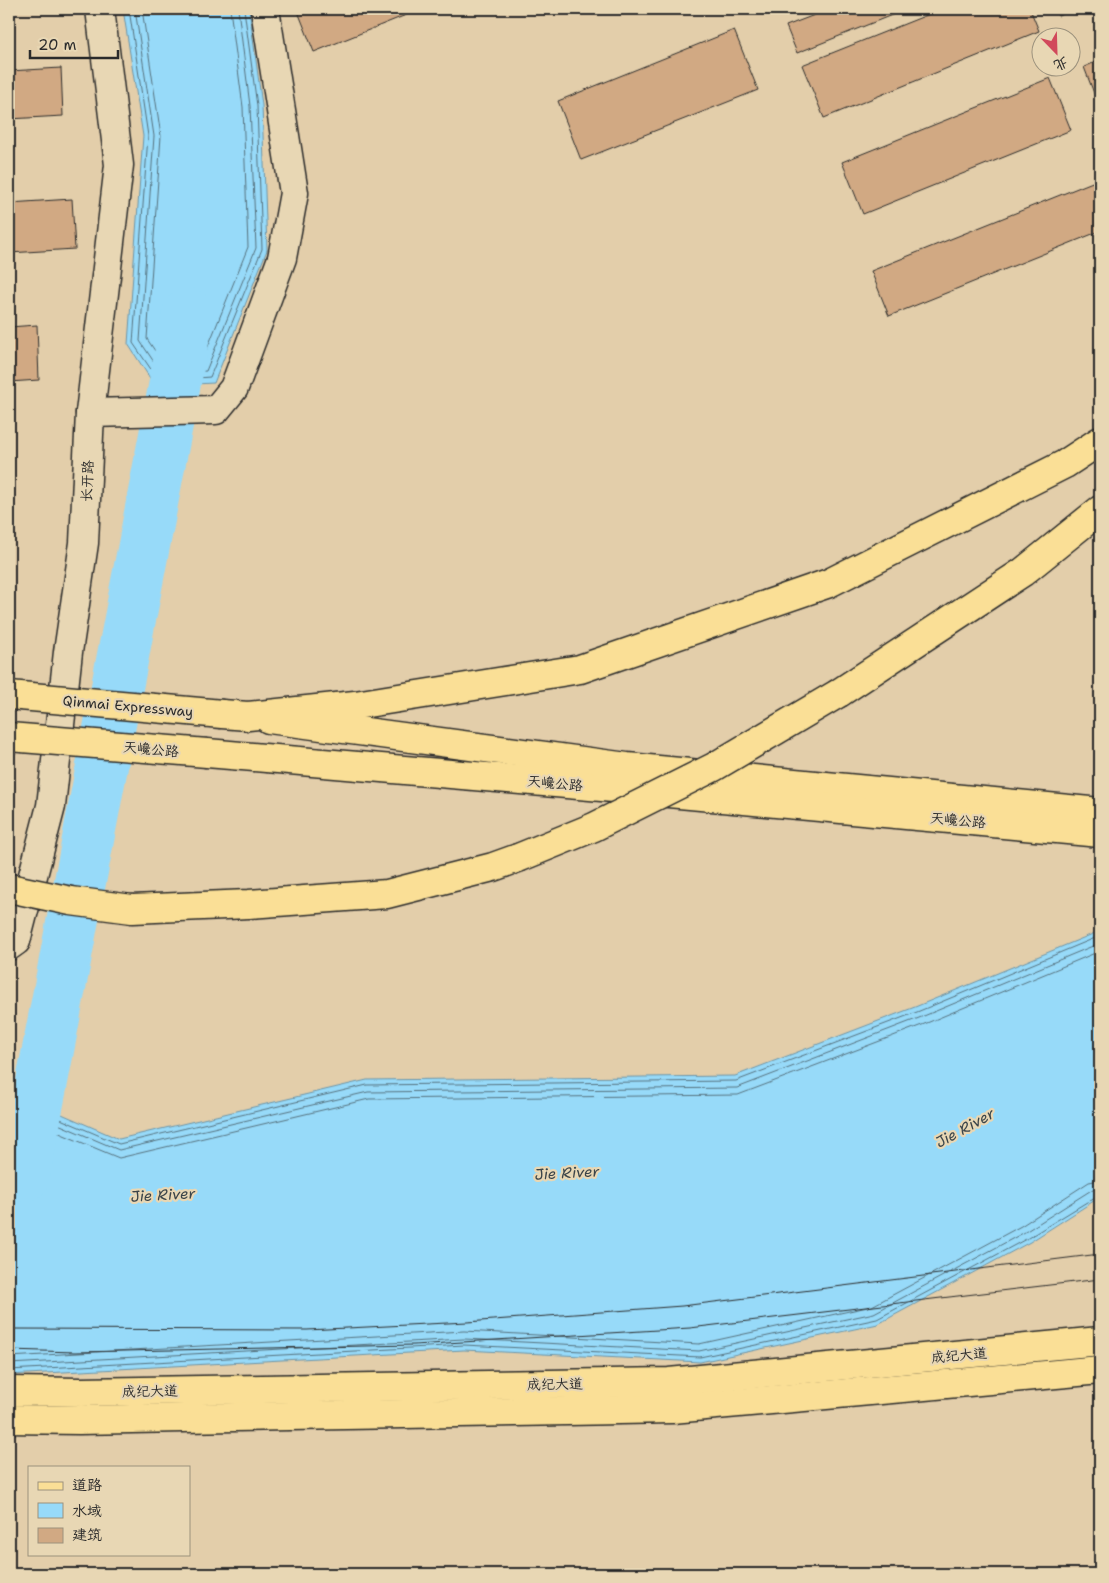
<svg xmlns="http://www.w3.org/2000/svg" width="1109" height="1583" font-family="'Shantell Sans','LXGW WenKai TC',sans-serif">
  <style>
    .water { fill: #97daf9; stroke: #6c94a7 }
    .lines { fill: none; stroke-linecap: round; stroke-linejoin: round }
    .shore { stroke: #56717d; stroke-width: 1 }
    .river { stroke: #97daf9; stroke-width: 52 }
    .building { fill: #d1a983; stroke: #2b2b2b }
    .minor-casing { stroke: #2b2b2b; stroke-width: 31 }
    .tertiary-casing { stroke: #2b2b2b; stroke-width: 31 }
    .primary-casing { stroke: #2b2b2b; stroke-width: 31 }
    .trunk-casing { stroke: #2b2b2b; stroke-width: 31 }
    .motorway-casing { stroke: #2b2b2b; stroke-width: 31 }
    .minor { stroke: #e8d7b4; stroke-width: 28 }
    .tertiary { stroke: #e8d7b4; stroke-width: 28 }
    .primary { stroke: #fadf96; stroke-width: 28 }
    .trunk { stroke: #fadf96; stroke-width: 28 }
    .motorway { stroke: #fadf96; stroke-width: 28 }
    .tram { stroke: #2b2b2b; stroke-width: 1 }
    .trunk-bridge-casing { stroke: #2b2b2b; stroke-width: 31; stroke-linecap: butt }
    .motorway-bridge-casing { stroke: #2b2b2b; stroke-width: 31; stroke-linecap: butt }
    .trunk-bridge { stroke: #fadf96; stroke-width: 28 }
    .motorway-bridge { stroke: #fadf96; stroke-width: 28 }
    .labels { text-anchor: middle; dominant-baseline: central; stroke-width: 4.5; stroke-linejoin: round; paint-order: stroke }
    .street-label { font-size: 14px; fill: #2b2b2b; stroke: #e8d7b4 }
    .water-label { font-size: 15px; font-style: italic; fill: #3b454a; stroke: #e8d7b4 }
  </style>
  <rect width="100%" height="100%" fill="#e3ceaa"/>
  <filter id="ink" filterUnits="userSpaceOnUse"><feTurbulence type="fractalNoise" baseFrequency=".02" numOctaves="2"/><feDisplacementMap in="SourceGraphic" scale="10" xChannelSelector="R" yChannelSelector="G"/><feConvolveMatrix kernelMatrix="1 2 1 2 8 2 1 2 1" color-interpolation-filters="sRGB"/></filter>
  <g filter="url(#ink)">
    <g class="water">
      <polygon points="123,9 249,9 262,105 267,250 214,383 155,386 128,344 143,136"/>
      <polygon points="1100,931 1100,1197 1030,1242 878,1324 700,1362 464,1350 9,1375 9,1091 119,1139 367,1080 735,1076 915,1007"/>
    </g>
    <g class="lines">
      <g class="shore">
        <polyline points="129,9 148,136 133,343 159,381 210,377 262,249 257,106 244,9"/>
        <polyline points="135,9 154,136 140,341 162,374 206,371 256,248 250,106 238,9"/>
        <polyline points="142,9 161,136 147,339 166,367 201,364 248,247 243,107 230,9"/>
        <polyline points="9,1097 119,1144 367,1085 736,1081 917,1012 1100,936"/>
        <polyline points="9,1103 119,1150 368,1092 737,1088 919,1018 1100,943"/>
        <polyline points="9,1112 119,1158 369,1099 738,1095 922,1025 1100,951"/>
        <polyline points="9,1357 464,1331 699,1344 872,1306 1021,1226 1089,1182 1100,1180"/>
        <polyline points="9,1364 464,1339 699,1351 874,1313 1025,1232 1093,1189 1100,1187"/>
        <polyline points="9,1370 464,1345 700,1357 877,1319 1028,1238 1100,1194"/>
      </g>
      <polyline class="river" points="24,1176 188,314"/>
    </g>
    <g class="building">
      <polygon points="297,9 421,9 314,52"/>
      <polygon points="830,9 907,9 797,53 786,26"/>
      <polygon points="942,9 1030,9 1039,31 824,118 802,65"/>
      <polygon points="1056,9 1075,9 1058,16"/>
      <polygon points="734,30 758,90 581,160 558,101"/>
      <polygon points="1100,60 1100,109 1084,67"/>
      <polygon points="61,68 63,116 9,119 9,71"/>
      <polygon points="1050,78 1071,130 863,214 842,162"/>
      <polygon points="1095,181 1100,194 1100,231 889,316 871,271"/>
      <polygon points="72,199 75,249 9,253 9,203"/>
      <polygon points="37,325 39,380 9,382 9,327"/>
    </g>
    <g class="lines">
      <defs>
        <polyline id="minor" points="90,413 216,410 234,388 282,258 294,193 265,9"/>
        <polyline id="tertiary" points="9,946 16,941 51,806 68,652 84,543 90,413 119,165 100,9"/>
        <g id="primary">
          <polyline points="9,1391 81,1392 669,1382 1100,1341"/>
          <polyline points="9,1419 79,1420 672,1409 1100,1370"/>
        </g>
        <g id="trunk">
          <polyline points="269,719 627,767 1100,812"/>
          <polyline points="207,753 625,789 1100,833"/>
        </g>
        <g id="motorway">
          <polyline points="839,693 1023,572 1100,510"/>
          <polyline points="222,714 248,716 355,705 580,669 829,583 1065,464 1100,441"/>
          <polyline points="132,909 249,904 387,894 493,867 518,858"/>
        </g>
      </defs>
      <use href="#minor" class="minor-casing"/>
      <use href="#tertiary" class="tertiary-casing"/>
      <use href="#primary" class="primary-casing"/>
      <use href="#trunk" class="trunk-casing"/>
      <use href="#motorway" class="motorway-casing"/>
      <use href="#minor" class="minor"/>
      <use href="#tertiary" class="tertiary"/>
      <use href="#primary" class="primary"/>
      <use href="#trunk" class="trunk"/>
      <use href="#motorway" class="motorway"/>
      <g class="tram">
        <polyline points="9,1329 307,1330 467,1322 682,1306 1100,1254"/>
        <polyline points="9,1350 75,1352 414,1345 690,1328 1100,1279"/>
      </g>
      <defs>
        <polyline id="trunk-bridge" points="9,737 207,753"/>
        <g id="motorway-bridge">
          <polyline points="9,695 222,714"/>
          <polyline points="518,858 594,827 714,767 839,693"/>
          <polyline points="9,888 71,901 132,909"/>
        </g>
      </defs>
      <use href="#trunk-bridge" class="trunk-bridge-casing"/>
      <use href="#motorway-bridge" class="motorway-bridge-casing"/>
      <use href="#trunk-bridge" class="trunk-bridge"/>
      <use href="#motorway-bridge" class="motorway-bridge"/>
    </g>
  </g>
  <g class="labels">
    <g class="street-label">
      <text transform="translate(87 481) rotate(-87)">长开路</text>
      <text transform="translate(128 706) rotate(5)">Qinmai Expressway</text>
      <text transform="translate(151 749) rotate(5)">天巉公路</text>
      <text transform="translate(555 783) rotate(5)">天巉公路</text>
      <text transform="translate(958 820) rotate(5)">天巉公路</text>
      <text transform="translate(959 1355) rotate(-5)">成纪大道</text>
      <text transform="translate(555 1384) rotate(-1)">成纪大道</text>
      <text transform="translate(150 1391) rotate(-1)">成纪大道</text>
    </g>
    <g class="water-label">
      <text transform="translate(965 1128) rotate(-29)">Jie River</text>
      <text transform="translate(567 1173) rotate(-3)">Jie River</text>
      <text transform="translate(163 1195) rotate(-3)">Jie River</text>
    </g>
  </g>
  <rect width="1109" height="1583" fill="none" stroke="#e8d7b4" stroke-width="30"/>
  <rect x="15" y="15" width="1079" height="1553" fill="none" stroke="#2b2b2b" stroke-width="2" filter="url(#ink)"/>
  <rect x="28" y="1466" width="162" height="90" fill="#e8d7b4" stroke="#9c927d"/>
  <rect x="38" y="1482" width="25" height="8" fill="#fadf96" stroke="#9c927d"/>
  <text x="72" y="1490" font-size="15" fill="#2b2b2b">道路</text>
  <rect x="38" y="1503" width="25" height="15" fill="#97daf9" stroke="#9c927d"/>
  <text x="72" y="1516" font-size="15" fill="#2b2b2b">水域</text>
  <rect x="38" y="1528" width="25" height="15" fill="#d1a983" stroke="#9c927d"/>
  <text x="72" y="1540" font-size="15" fill="#2b2b2b">建筑</text>
  <g transform="translate(1056 52) rotate(157)"><circle r="24" fill="#e8d7b4" stroke="#9c927d"/>
  <path d="M0-4L9 19L0 12L-9 19Z" fill="#d1495b"/>
  <text y="-8" font-size="14" font-weight="bold" text-anchor="middle" fill="#2b2b2b">北</text>
  </g>
  <path d="M30 50v8h88v-8" fill="none" stroke="#2b2b2b" stroke-width="2.5"/>
  <text x="38" y="50" font-size="15" fill="#2b2b2b" stroke="#e8d7b4" stroke-width="4" paint-order="stroke">20 m</text>
</svg>
